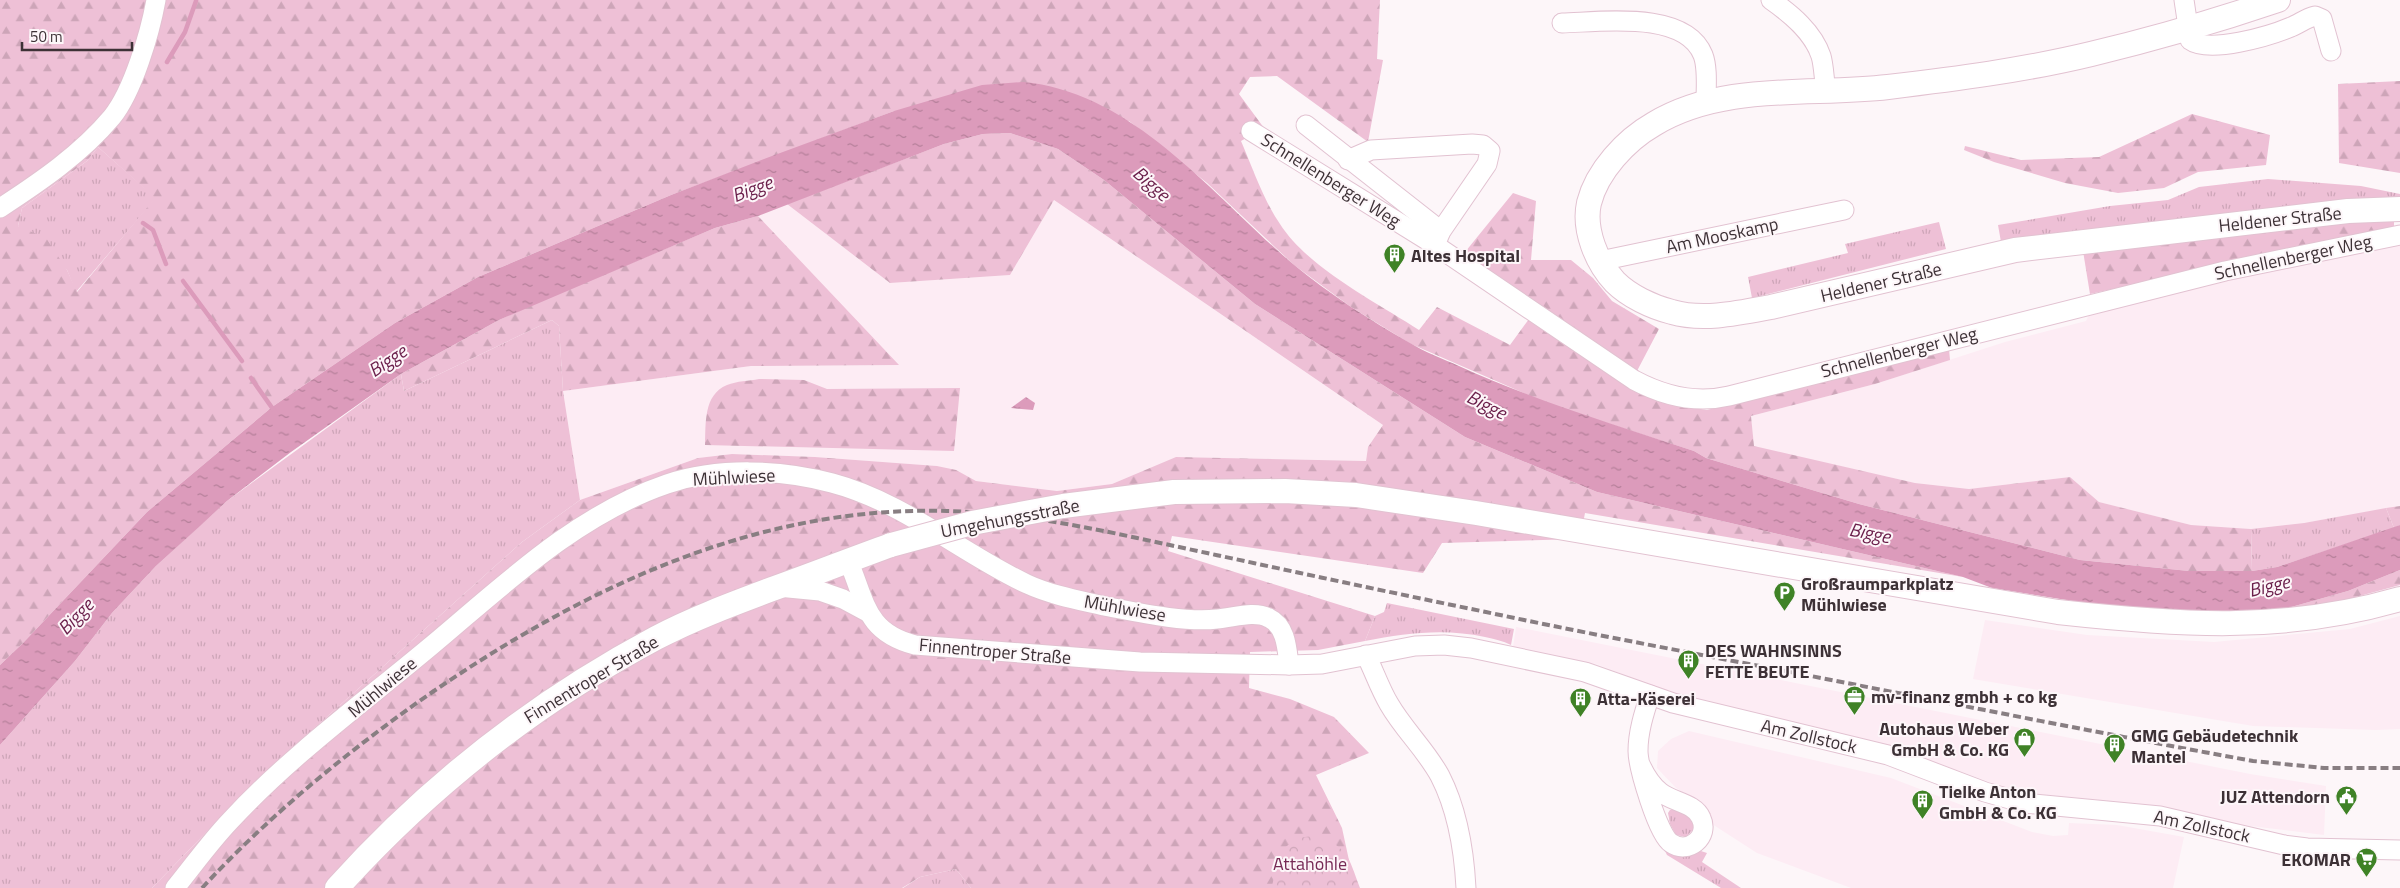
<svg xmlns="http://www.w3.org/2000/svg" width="2400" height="888" font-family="'Titillium Web',sans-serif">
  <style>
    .built { fill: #fdecf4 }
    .grass { fill: url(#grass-tufts) }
    .forest { fill: url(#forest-firs); fill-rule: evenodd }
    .park { fill: url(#park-crowns) }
    .water { fill: url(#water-ripples) }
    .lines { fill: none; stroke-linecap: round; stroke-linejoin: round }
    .stream { stroke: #dc9bbb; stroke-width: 4.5 }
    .minor-casing { stroke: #e2c2d1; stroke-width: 21 }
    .major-casing { stroke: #e2c2d1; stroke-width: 26 }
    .minor { stroke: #fff; stroke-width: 19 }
    .major { stroke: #fff; stroke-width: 24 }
    .rail { stroke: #887e82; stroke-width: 4; stroke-dasharray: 8 4; stroke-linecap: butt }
    .major-bridge-casing { stroke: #e2c2d1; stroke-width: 26; stroke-linecap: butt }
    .major-bridge { stroke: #fff; stroke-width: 24 }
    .labels { text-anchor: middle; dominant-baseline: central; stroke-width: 4; stroke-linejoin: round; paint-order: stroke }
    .street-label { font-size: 18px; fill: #3d3136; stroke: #fdf6f9 }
    .poi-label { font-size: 18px; font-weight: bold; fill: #3d3136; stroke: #fdf6f9; text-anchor: start }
    .park-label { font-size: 18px; fill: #762955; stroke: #fdf6f9 }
    .water-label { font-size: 19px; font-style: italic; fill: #6a1e4a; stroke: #fdf6f9 }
  </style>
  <defs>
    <pattern id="grass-tufts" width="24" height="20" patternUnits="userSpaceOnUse" patternTransform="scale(1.25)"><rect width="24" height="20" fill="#eec0d6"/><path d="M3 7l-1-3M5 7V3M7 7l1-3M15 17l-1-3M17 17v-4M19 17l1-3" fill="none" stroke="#cda5b8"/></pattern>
    <pattern id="forest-firs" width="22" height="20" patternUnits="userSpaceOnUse" patternTransform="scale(1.25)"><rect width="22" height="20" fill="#eec0d6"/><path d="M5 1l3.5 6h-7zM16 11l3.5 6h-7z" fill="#cda5b8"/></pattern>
    <pattern id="park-crowns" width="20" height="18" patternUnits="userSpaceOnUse" patternTransform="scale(1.25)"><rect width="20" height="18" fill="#eec0d6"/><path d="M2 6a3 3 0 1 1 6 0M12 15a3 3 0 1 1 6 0" fill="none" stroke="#cda5b8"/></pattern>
    <pattern id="water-ripples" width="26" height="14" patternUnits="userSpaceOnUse" patternTransform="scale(1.25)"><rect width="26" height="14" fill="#dc9bbb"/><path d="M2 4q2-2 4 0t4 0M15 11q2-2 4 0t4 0" fill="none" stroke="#b47f99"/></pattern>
  </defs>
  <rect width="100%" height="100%" fill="#fdf6f9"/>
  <g class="built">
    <polygon points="1054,200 1383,425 1368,447 1366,461 1177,457 1112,484 1057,491 976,481 956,471 937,466 815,457 732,454 698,458 580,500 563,391 751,366 898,365 758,216 787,204 890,283 1010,275"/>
    <polygon points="2400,235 2400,506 2304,523 2251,529 2191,525 2099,502 2070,477 1969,489 1915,483 1754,447 1751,416 1875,384 2005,342 2086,321 2094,304"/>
    <polygon points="2400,616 2400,729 2376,730 2253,726 1973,679 1985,620 2087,635 2214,642 2350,629"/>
    <polygon points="1516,627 2250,774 2326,786 2324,835 2242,825 2150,805 2016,792 1886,744 1715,704 1669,692 1596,664 1513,647"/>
    <polygon points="1689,731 1891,778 2032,832 2053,836 2068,835 2069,823 2117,825 2184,837 2173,888 1851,888 1757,853 1712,824 1705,807 1676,788 1657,768 1658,751 1671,739"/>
  </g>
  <g class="grass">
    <polygon points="98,147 156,198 76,292 67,270 18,226 22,208 87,161"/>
    <polygon points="2268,179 2361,186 2400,194 2400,202 2350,201 2045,234 2001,242 1998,225 2110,206 2168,200 2199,187"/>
    <polygon points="1939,222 1946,249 1752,298 1748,277 1848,253 1845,244"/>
    <polygon points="552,320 559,326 563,391 580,500 522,542 262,775 152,888 0,888 0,745 75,661 112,613 156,566 227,501 401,374 404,391"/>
    <polygon points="2386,508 2394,528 2277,567 2252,571 2251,529 2304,523"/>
    <path d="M1387 603 1514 629 1511 645C1503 641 1494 639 1485 637 1444 628 1406 633 1365 641L1375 616 1384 612Z"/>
    <polygon points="1677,809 1692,818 1694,829 1686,837 1676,835 1670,824 1668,813 1670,810"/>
    <polygon points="1658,837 1707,853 1702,862 1741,888 1721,888 1667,855"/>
    <polygon points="956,869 971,888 903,888 920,877"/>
  </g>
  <g class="forest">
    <path d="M0 0H1380L1377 59 1383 60 1368 142 1277 76 1250 77 1239 94 1264 128 1241 141C1253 169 1263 199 1280 224 1308 268 1376 302 1419 330L1437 307 1510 345 1529 319 1681 406 1707 410 1879 363 1949 349 1950 360 1875 384 1751 416 1754 446 1915 483 1969 489 2070 477 2099 502 2191 525 2251 529 2252 571H2189L2080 560 1859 504 1706 458 1694 451 1551 405 1411 344 1351 307 1294 265 1207 183 1129 121 894 111 671 195 478 277 395 323 272 407 147 512 23 643 0 665ZM98 147 155 198 77 292 67 270 46 238 18 226 22 208 87 161Z"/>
    <polygon points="2400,81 2400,173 2339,163 2338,84"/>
    <polygon points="2192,114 2270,135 2266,165 2198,172 2164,188 2118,193 2065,183 1994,162 1964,150 1965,146 2021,160 2099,157"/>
    <polygon points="1010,133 1058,149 1104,180 1255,304 1465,437 1597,492 1963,577 1585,513 1580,539 1442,543 1423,573 1172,536 1168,551 1375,616 1365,641 1318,650 1250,652 1249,688 1290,699 1334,717 1369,753 1316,775 1342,828 1355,888 971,888 956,869 920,877 902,888 152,888 262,775 522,542 580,500 698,458 732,454 815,457 937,466 956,470 976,481 1057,491 1112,484 1176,457 1366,461 1368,447 1383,425 1054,200 1010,275 890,283 787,204 944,144 983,134"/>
    <polygon points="1513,193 1536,201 1531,260 1571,260 1593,278 1612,301 1659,329 1637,371 1461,257"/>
    <polygon points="758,216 899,365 751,366 563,391 559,326 552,320 404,391 401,374 499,320 541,301 715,228"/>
    <polygon points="2345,219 2394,220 2394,227 2090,294 2083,251"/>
    <path d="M759 379 804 380 827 389 960 388 954 451 705 445C706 424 703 395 727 385 737 381 749 381 759 379Z"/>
    <polygon points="2400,506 2400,525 2394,528 2386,508"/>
    <polygon points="2400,570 2400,585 2330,604 2267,614 2348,591"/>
  </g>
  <path class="park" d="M1312 836C1348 845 1348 856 1360 888H1269L1272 886 1280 851 1298 838Z"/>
  <g class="water">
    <path d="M1023 82C1134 92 1214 197 1293 264 1329 294 1370 320 1410 343 1425 352 1443 359 1459 366 1536 401 1615 425 1694 451L1706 458 1859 504 2080 560 2189 571H2252L2277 567 2400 525V570L2348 591 2267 614H2195L2079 602 1992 588 1963 577 1597 492 1465 437 1255 304 1104 180 1058 149 1010 133 983 134 944 144 758 216 715 228 499 320 401 374 291 452 227 501 199 527 156 566 112 613 75 661 0 745V665L23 643 147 512 272 407 395 323 478 277 671 195 772 156 894 111 982 85Z"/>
    <polygon points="1026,397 1035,403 1033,410 1011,408"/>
  </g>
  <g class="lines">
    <g class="stream">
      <polyline points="167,62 185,32 196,1"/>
      <polyline points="143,223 153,230 166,264"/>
      <polyline points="183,281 242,361"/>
      <polyline points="251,378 275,412"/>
    </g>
    <defs>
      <g id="minor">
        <path d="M1771 0C1791 14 1813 32 1821 56 1824 66 1824 80 1826 91"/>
        <path d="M2184 0 2190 40C2209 54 2270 36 2291 27 2299 24 2306 18 2315 16L2322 19 2331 51"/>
        <path d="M1562 23C1601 22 1685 10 1703 55 1708 68 1706 88 1706 101"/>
        <polyline points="1306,125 1441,231"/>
        <path d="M1251 131 1435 245 1634 380C1664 396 1695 404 1729 396L2225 271 2400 235"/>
        <polyline points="1348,160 1371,150 1472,144 1483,145 1490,151 1487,164 1441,231 1435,245"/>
        <path d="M0 208C40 182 81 154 112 117 133 91 150 33 156 0"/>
        <polyline points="1600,261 1844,210"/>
        <path d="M848 560C866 602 865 632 915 645L1140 662 1289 665 1322 664 1415 646 1444 645 1471 648 1585 672 1673 703 1888 755 1985 792 2024 803 2160 816 2284 845 2307 848 2400 850"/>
        <polyline points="778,587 820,591 843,599 869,613"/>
        <path d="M1366 655C1374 671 1380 689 1389 704 1404 730 1426 750 1440 776 1458 811 1464 850 1466 888"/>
        <path d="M1640 764C1645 775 1651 785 1660 792 1672 802 1695 803 1701 818 1710 837 1688 855 1671 843 1658 835 1638 767 1638 751 1638 732 1644 713 1650 695"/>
        <path d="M175 888C193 866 210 842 230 821 290 756 364 702 431 646 504 585 576 515 667 484 718 467 780 469 832 483 904 502 961 553 1027 584 1051 595 1078 600 1104 606 1136 612 1185 623 1217 619 1233 618 1254 610 1269 618 1286 626 1287 648 1289 665"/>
      </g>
      <g id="major">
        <path d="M2278 0C2216 21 2154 39 2091 54 2025 70 1955 79 1888 87 1811 96 1724 82 1654 124 1626 140 1597 171 1589 203 1583 230 1597 263 1615 282 1629 296 1652 307 1672 312 1703 321 1739 313 1771 307L2015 250 2348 211 2400 209"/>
        <path d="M1174 492 1285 491 1356 495 1476 513 2058 612C2177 625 2283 633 2400 599"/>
        <path d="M337 888C428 787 536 702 656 638 694 618 735 603 775 588 814 574 852 559 891 545"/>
      </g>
    </defs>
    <use href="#minor" class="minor-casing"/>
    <use href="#major" class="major-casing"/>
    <use href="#minor" class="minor"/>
    <use href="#major" class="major"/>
    <path class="rail" d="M202 888C267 818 341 757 418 702 574 593 752 505 947 511 1035 513 1121 535 1207 553 1300 573 1393 593 1486 612 1598 636 1710 656 1821 678 1965 706 2109 735 2253 761L2324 768H2400"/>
    <defs>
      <polyline id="major-bridge" points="891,545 972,523 1063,506 1174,492"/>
    </defs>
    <use href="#major-bridge" class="major-bridge-casing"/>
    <use href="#major-bridge" class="major-bridge"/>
  </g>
  <defs>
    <symbol id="building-pin" viewBox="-11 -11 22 30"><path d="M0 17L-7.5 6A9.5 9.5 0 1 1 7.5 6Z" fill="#3f8226" stroke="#fdf6f9"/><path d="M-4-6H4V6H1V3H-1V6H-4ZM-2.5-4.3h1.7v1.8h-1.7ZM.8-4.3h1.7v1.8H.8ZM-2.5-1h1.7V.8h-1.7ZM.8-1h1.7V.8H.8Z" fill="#fff"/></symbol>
    <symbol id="parking-pin" viewBox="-11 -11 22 30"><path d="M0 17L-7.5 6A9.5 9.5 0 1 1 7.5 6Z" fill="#3f8226" stroke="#fdf6f9"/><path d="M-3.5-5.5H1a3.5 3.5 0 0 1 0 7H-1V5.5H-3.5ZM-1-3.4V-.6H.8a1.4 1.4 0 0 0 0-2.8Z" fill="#fff"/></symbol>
    <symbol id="office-pin" viewBox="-11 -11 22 30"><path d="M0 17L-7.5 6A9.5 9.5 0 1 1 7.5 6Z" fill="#3f8226" stroke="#fdf6f9"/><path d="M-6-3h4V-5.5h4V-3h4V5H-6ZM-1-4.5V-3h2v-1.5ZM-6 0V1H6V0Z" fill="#fff"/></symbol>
    <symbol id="shop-pin" viewBox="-11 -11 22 30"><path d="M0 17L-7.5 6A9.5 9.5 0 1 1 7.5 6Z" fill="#3f8226" stroke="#fdf6f9"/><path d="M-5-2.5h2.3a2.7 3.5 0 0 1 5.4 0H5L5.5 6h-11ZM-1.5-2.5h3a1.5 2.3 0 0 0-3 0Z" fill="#fff"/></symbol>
    <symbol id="civic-pin" viewBox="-11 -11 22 30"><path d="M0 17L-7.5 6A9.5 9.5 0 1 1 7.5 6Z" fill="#3f8226" stroke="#fdf6f9"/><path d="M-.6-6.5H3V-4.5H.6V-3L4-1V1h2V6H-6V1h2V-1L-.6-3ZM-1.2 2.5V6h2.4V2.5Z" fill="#fff"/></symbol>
    <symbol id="supermarket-pin" viewBox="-11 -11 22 30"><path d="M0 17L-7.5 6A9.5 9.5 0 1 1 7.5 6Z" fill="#3f8226" stroke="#fdf6f9"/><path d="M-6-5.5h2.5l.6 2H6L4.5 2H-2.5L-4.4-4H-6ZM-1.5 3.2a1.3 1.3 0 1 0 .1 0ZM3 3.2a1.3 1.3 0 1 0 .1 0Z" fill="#fff"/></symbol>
  </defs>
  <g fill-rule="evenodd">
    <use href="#building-pin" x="1382" y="242" width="25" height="34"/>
    <use href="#parking-pin" x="1772" y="580" width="25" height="34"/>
    <use href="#building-pin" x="1676" y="648" width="25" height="34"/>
    <use href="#office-pin" x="1842" y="684" width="25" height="34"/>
    <use href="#building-pin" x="1568" y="686" width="25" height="34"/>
    <use href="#shop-pin" x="2012" y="726" width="25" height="34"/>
    <use href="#building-pin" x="2102" y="732" width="25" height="34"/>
    <use href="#civic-pin" x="2334" y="784" width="25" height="34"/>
    <use href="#building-pin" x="1910" y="788" width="25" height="34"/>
    <use href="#supermarket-pin" x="2354" y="846" width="25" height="34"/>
  </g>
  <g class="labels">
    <g class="street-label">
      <text transform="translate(1331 180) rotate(32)">Schnellenberger Weg</text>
      <text transform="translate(2280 219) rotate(-6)">Heldener Straße</text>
      <text transform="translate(1722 235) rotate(-12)">Am Mooskamp</text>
      <text transform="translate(2293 257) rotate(-12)">Schnellenberger Weg</text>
      <text transform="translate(1881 282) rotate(-13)">Heldener Straße</text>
      <text transform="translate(1899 352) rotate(-14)">Schnellenberger Weg</text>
      <text transform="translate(734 477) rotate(-3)">Mühlwiese</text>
      <text transform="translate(1010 518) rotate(-11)">Umgehungsstraße</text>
      <text transform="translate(1125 608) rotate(10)">Mühlwiese</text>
      <text transform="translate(995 651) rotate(5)">Finnentroper Straße</text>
      <text transform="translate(591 679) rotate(-31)">Finnentroper Straße</text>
      <text transform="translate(382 687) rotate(-40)">Mühlwiese</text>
      <text transform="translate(1809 736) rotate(13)">Am Zollstock</text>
      <text transform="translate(2202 826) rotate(12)">Am Zollstock</text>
    </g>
    <g class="poi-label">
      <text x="1411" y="255">Altes Hospital</text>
      <text x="1801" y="583">Großraumparkplatz<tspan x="1801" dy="21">Mühlwiese</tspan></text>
      <text x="1705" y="650">DES WAHNSINNS<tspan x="1705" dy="21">FETTE BEUTE</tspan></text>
      <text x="1871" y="696">mv-finanz gmbh + co kg</text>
      <text x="1597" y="698">Atta-Käserei</text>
      <text x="2009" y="728" text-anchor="end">Autohaus Weber<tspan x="2009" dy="21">GmbH &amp; Co. KG</tspan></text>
      <text x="2131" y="735">GMG Gebäudetechnik<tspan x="2131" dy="21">Mantel</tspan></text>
      <text x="1939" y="791">Tielke Anton<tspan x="1939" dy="21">GmbH &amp; Co. KG</tspan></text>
      <text x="2330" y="796" text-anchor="end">JUZ Attendorn</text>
      <text x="2351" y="859" text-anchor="end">EKOMAR</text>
    </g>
    <g class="park-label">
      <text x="1310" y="863">Attahöhle</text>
    </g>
    <g class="water-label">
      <text transform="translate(1152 183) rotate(41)">Bigge</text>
      <text transform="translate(752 188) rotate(-21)">Bigge</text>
      <text transform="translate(387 360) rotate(-34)">Bigge</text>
      <text transform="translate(1487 404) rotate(27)">Bigge</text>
      <text transform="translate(1870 532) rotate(11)">Bigge</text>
      <text transform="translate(2269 585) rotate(-13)">Bigge</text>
      <text transform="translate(75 616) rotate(-46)">Bigge</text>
    </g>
  </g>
  <path d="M22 42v8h110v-8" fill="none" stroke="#3d3136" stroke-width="2.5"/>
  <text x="30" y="42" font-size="15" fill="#3d3136" stroke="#fdf6f9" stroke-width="4" paint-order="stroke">50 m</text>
</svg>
